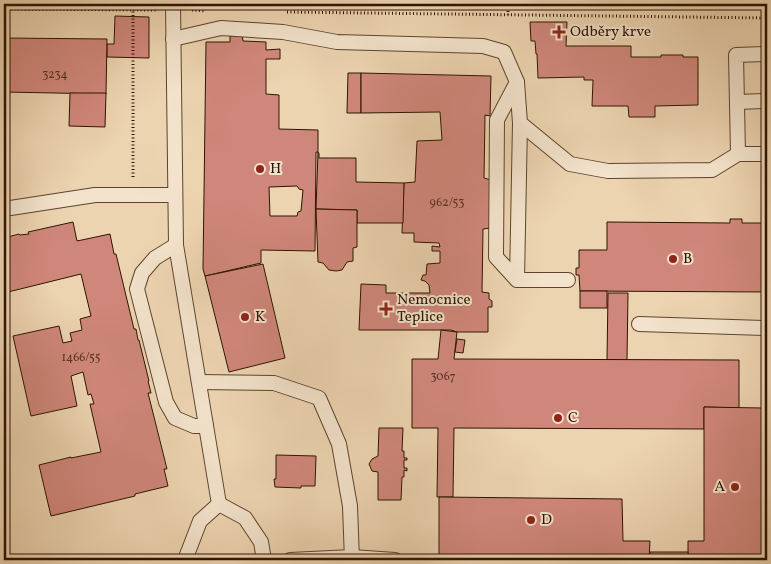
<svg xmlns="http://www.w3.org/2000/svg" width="771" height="564" font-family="Vollkorn,serif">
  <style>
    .building { fill: #d0877b; stroke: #2d1400; fill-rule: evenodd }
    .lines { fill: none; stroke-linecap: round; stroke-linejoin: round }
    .lane-casing { stroke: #5d442c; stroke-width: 16 }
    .path { stroke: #2d1400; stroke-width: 3; stroke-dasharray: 1 2.5; stroke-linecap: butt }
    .lane { stroke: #f3e3cc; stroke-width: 14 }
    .poi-dot { fill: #8f2418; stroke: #f3e3cc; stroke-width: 2 }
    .labels { text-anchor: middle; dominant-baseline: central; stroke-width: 4; stroke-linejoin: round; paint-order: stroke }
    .number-label { font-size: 12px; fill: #56311f }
    .poi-label { font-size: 15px; fill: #2d1400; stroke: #f3e3cc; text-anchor: start }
  </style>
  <rect width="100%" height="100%" fill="#edd4b1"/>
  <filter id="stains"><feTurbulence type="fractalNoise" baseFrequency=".004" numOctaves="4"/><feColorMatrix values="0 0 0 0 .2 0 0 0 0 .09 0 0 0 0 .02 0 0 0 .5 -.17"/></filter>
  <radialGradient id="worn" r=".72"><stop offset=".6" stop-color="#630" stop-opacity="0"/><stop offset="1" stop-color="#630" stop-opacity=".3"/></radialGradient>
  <g class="building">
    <polygon points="115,16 149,17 149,58 107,57 107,44 114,44"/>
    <polygon points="530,22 567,22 566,46 631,46 631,57 661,57 661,55 683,55 683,57 698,57 698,105 655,106 655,117 629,117 628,106 592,106 593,80 584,80 584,77 538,78 537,54 536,54 535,41 531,41"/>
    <path d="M242 35 243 41 266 42V50L280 49V59H266V94L279 95V129L318 130V152H316L315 251 261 250V263L205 276 203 269 206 42H230V36ZM297 186 299 189 303 190 301 211 298 212 297 216H270L269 187Z"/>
    <polygon points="4,38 107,39 106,94 4,92"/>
    <polygon points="348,73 361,73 361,113 347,113"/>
    <polygon points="361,73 491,76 490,116 485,115 484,178 491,180 491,228 483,229 482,292 489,293 489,299 492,301 492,307 488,307 488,332 457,332 451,330 359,330 361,284 386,285 386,293 430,293 429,285 425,281 421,280 423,275 426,275 427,264 440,263 440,251 432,251 432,246 440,247 439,243 414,242 414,233 402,233 404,183 415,182 417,141 442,140 440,112 361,113"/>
    <polygon points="70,93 106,93 105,127 69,126"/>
    <polygon points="318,152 319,153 319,158 356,158 356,182 404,183 403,223 357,223 357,210 316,209"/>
    <polygon points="316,209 357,210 357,247 353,248 353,261 347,262 342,270 336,271 329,270 323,263 318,262"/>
    <polygon points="730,219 742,219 742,223 767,223 767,292 580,291 579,275 576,275 576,268 579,268 579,250 607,250 607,222 730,223"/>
    <polygon points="73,222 77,241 110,234 114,254 116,254 134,329 136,329 138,340 139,340 149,381 148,381 151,393 148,393 167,469 164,469 168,486 135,494 135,496 51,516 39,465 71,457 71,458 101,452 90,404 94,404 91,394 88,395 83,372 71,376 77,406 31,416 13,336 59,326 63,343 72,341 70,333 82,330 80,319 91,316 81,274 4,293 4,238 19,234 20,235 29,234 28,232"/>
    <polygon points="263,264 285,358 229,372 205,276"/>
    <rect x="580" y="291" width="27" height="17"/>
    <polygon points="608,293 628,293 627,360 607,360"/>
    <polygon points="441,330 457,332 454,359 739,360 739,408 704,407 704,429 454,428 453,497 437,497 438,428 412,428 412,359 438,359"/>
    <polygon points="457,339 465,340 463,353 455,352"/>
    <polygon points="704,407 762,408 763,460 767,460 767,500 764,500 765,527 762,527 762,541 767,542 767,560 649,560 650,555 688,555 688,541 704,541"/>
    <polygon points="379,428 403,428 402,451 404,451 404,458 407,458 407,460 404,460 404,468 407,468 407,471 404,470 404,477 402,477 401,500 378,500 378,472 372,471 369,464 372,459 378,456"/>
    <polygon points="276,455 316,456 315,486 301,486 301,488 275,487 274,479 276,479"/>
    <polygon points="439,497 622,499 623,541 650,541 649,560 439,560"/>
    <rect x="650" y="552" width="38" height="3"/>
  </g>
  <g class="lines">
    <defs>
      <g id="lane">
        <polyline points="173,4 176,245 219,504 200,521 185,560"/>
        <polyline points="173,39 221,28 283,32 337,42 483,46 504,52 517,82 520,123 570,164 608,171 712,170 738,154 767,154"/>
        <polyline points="517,82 497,120 496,257 517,280"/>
        <polyline points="737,102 767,101"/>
        <polyline points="520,123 517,280 568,280"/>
        <polyline points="738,154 736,55 767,54"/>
        <polyline points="4,209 95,195 175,195"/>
        <polyline points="176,245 155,258 142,273 137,289 166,402 175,418 194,426 206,426"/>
        <polyline points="639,324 767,328"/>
        <polyline points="199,382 274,383 319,398 339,444 350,506 352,560"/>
        <polyline points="219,504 245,518 261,542 264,560"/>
        <polyline points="290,560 352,557 395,560"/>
      </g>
    </defs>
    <use href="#lane" class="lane-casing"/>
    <g class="path">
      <polyline points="508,4 508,15"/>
      <polyline points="4,9 156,10"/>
      <polyline points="192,10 206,11"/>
      <polyline points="287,12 767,18"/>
      <polyline points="133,177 133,10"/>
    </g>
    <use href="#lane" class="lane"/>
  </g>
  <g class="poi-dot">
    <path d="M556.5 24.5h5v5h5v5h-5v5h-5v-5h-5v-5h5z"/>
    <circle cx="260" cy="169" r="5"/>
    <circle cx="673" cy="259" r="5"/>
    <path d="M383.5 301.5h5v5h5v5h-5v5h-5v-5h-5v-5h5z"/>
    <circle cx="245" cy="317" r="5"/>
    <circle cx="558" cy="418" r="5"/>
    <circle cx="735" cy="487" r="5"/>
    <circle cx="531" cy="520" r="5"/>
  </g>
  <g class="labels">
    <g class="number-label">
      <text x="55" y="75">3234</text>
      <text x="447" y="203">962/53</text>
      <text x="81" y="358">1466/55</text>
      <text x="443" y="377">3067</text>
    </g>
    <g class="poi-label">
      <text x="570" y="32">Odběry krve</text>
      <text x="270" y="169">H</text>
      <text x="683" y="259">B</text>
      <text x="397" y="300">Nemocnice<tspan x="397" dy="17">Teplice</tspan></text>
      <text x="255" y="317">K</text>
      <text x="568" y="418">C</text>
      <text x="725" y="487" text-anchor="end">A</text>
      <text x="541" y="520">D</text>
    </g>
  </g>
  <rect width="771" height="564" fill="none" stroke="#edd4b1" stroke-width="20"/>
  <rect x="5" y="5" width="761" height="554" fill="none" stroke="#2d1400" stroke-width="2.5"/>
  <rect x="10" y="10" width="751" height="544" fill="none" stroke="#2d1400"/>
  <rect width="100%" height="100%" filter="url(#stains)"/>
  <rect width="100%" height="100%" fill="url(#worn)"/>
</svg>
